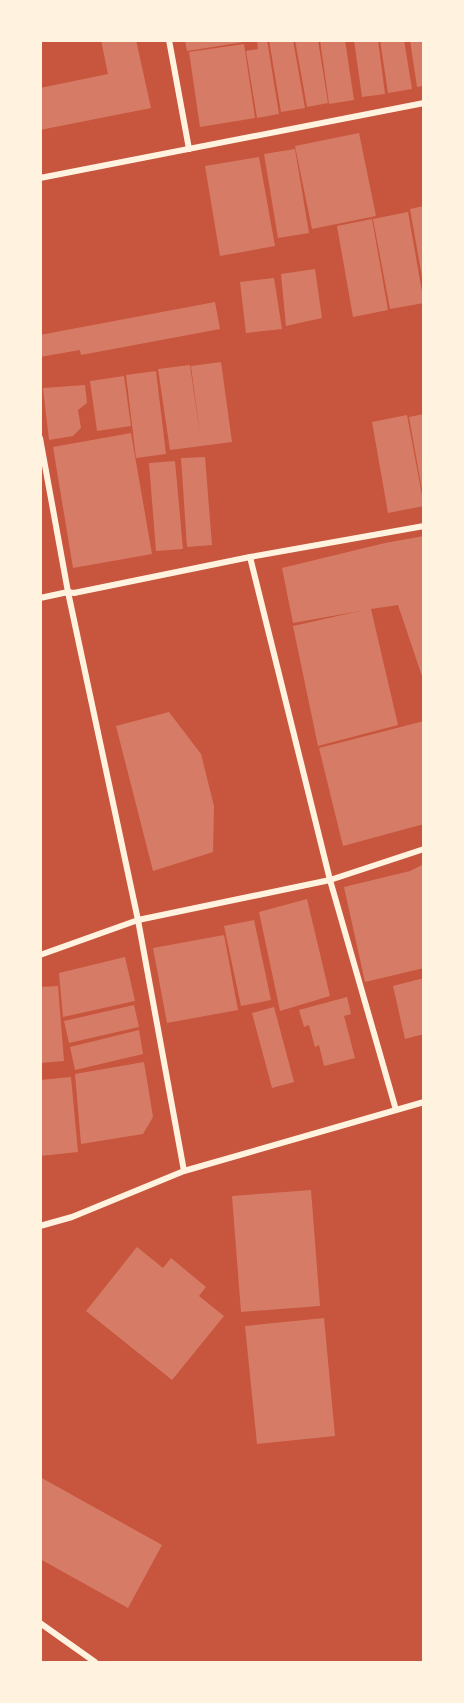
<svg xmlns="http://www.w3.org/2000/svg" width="464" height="1703" font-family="'Fira Sans',sans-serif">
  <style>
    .building { fill: #d67c66 }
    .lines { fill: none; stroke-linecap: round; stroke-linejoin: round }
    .minor { stroke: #fff3e0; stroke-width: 6 }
  </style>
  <rect width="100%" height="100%" fill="#c8553d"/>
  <g class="building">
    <polygon points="101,40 136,40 151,108 40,130 40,88 108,74"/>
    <polygon points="185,40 243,40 244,42 187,51"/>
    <polygon points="262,40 267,40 279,114 257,118 246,51 258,49 257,41"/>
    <polygon points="269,40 278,40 279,42 293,40 305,108 281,112"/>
    <polygon points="295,40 318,40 328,103 307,107"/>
    <polygon points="320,40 345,40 354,100 329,104"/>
    <polygon points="354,40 378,40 385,94 362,97"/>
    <polygon points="380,40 404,40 412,89 388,93"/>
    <polygon points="410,40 424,40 424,86 417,87"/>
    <polygon points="244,44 255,118 200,127 189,52"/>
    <polygon points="359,133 376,216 312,229 295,146"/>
    <polygon points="295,149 309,233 278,238 264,154"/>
    <polygon points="259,157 275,246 220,256 205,166"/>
    <polygon points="424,206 424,277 422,277 410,209"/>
    <polygon points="408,212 424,303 390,309 373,219"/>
    <polygon points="372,219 388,310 353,317 337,226"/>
    <polygon points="315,269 322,318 286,326 281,274"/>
    <polygon points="274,278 282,329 246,333 240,282"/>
    <polygon points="215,302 220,329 81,355 80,350 40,357 40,335"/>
    <polygon points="221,362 232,442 170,450 158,369 190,365 201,442 191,366"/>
    <polygon points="156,371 166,454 136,458 126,375"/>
    <polygon points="124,376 131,426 97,431 90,381"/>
    <polygon points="85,385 87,403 78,410 81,428 73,436 49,440 43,388"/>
    <polygon points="424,414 424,490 422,490 409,417"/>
    <polygon points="407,415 424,506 388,513 372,422"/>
    <polygon points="131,433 152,554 73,568 53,447"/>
    <polygon points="205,457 212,545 187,547 181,458"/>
    <polygon points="175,461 183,549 156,551 149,463"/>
    <polygon points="424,536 424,682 398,605 371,609 398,725 318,746 293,626 360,611 293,623 282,568 385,543"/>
    <polygon points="169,712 201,754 214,806 213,852 153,871 116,726"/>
    <polygon points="424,721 424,824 343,846 319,748"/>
    <polygon points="424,864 424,968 365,982 344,887 410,871"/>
    <polygon points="307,899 330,996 280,1011 259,912"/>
    <polygon points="254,920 271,1000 241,1006 224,926"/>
    <polygon points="224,935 238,1010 167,1023 153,948"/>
    <polygon points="125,957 135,1001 63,1017 59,973"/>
    <polygon points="424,978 424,1034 405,1039 393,986"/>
    <polygon points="58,986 64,1061 40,1063 40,987"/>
    <polygon points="347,997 351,1014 344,1016 355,1058 324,1066 319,1045 315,1047 309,1025 304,1027 299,1010"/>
    <polygon points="134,1005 139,1027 69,1043 64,1021"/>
    <polygon points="274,1007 294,1082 272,1088 252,1013"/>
    <polygon points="139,1030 143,1054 75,1070 70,1047"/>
    <polygon points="144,1062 153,1117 143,1134 81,1144 75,1074"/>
    <polygon points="71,1077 78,1152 40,1156 40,1080"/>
    <polygon points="311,1190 320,1306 241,1312 232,1196"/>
    <polygon points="137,1247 163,1268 171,1258 206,1287 199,1296 224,1316 172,1380 86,1311"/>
    <polygon points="324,1318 335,1436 257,1444 245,1326"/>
    <polygon points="40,1477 162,1545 128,1608 40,1559"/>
  </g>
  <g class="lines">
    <g class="minor">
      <polyline points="169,40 189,149"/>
      <polyline points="40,178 424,103"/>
      <polyline points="40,438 68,592 138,920 184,1171"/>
      <polyline points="250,557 330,880 396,1110"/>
      <polyline points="40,598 68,592 74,593 250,557 424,526"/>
      <polyline points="40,955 138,920 330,880 424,849"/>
      <polyline points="40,1226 72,1217 184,1171 424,1102"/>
      <polyline points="40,1623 95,1662"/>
    </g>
  </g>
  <rect width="464" height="1703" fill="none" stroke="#fff3e0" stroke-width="84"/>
</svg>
